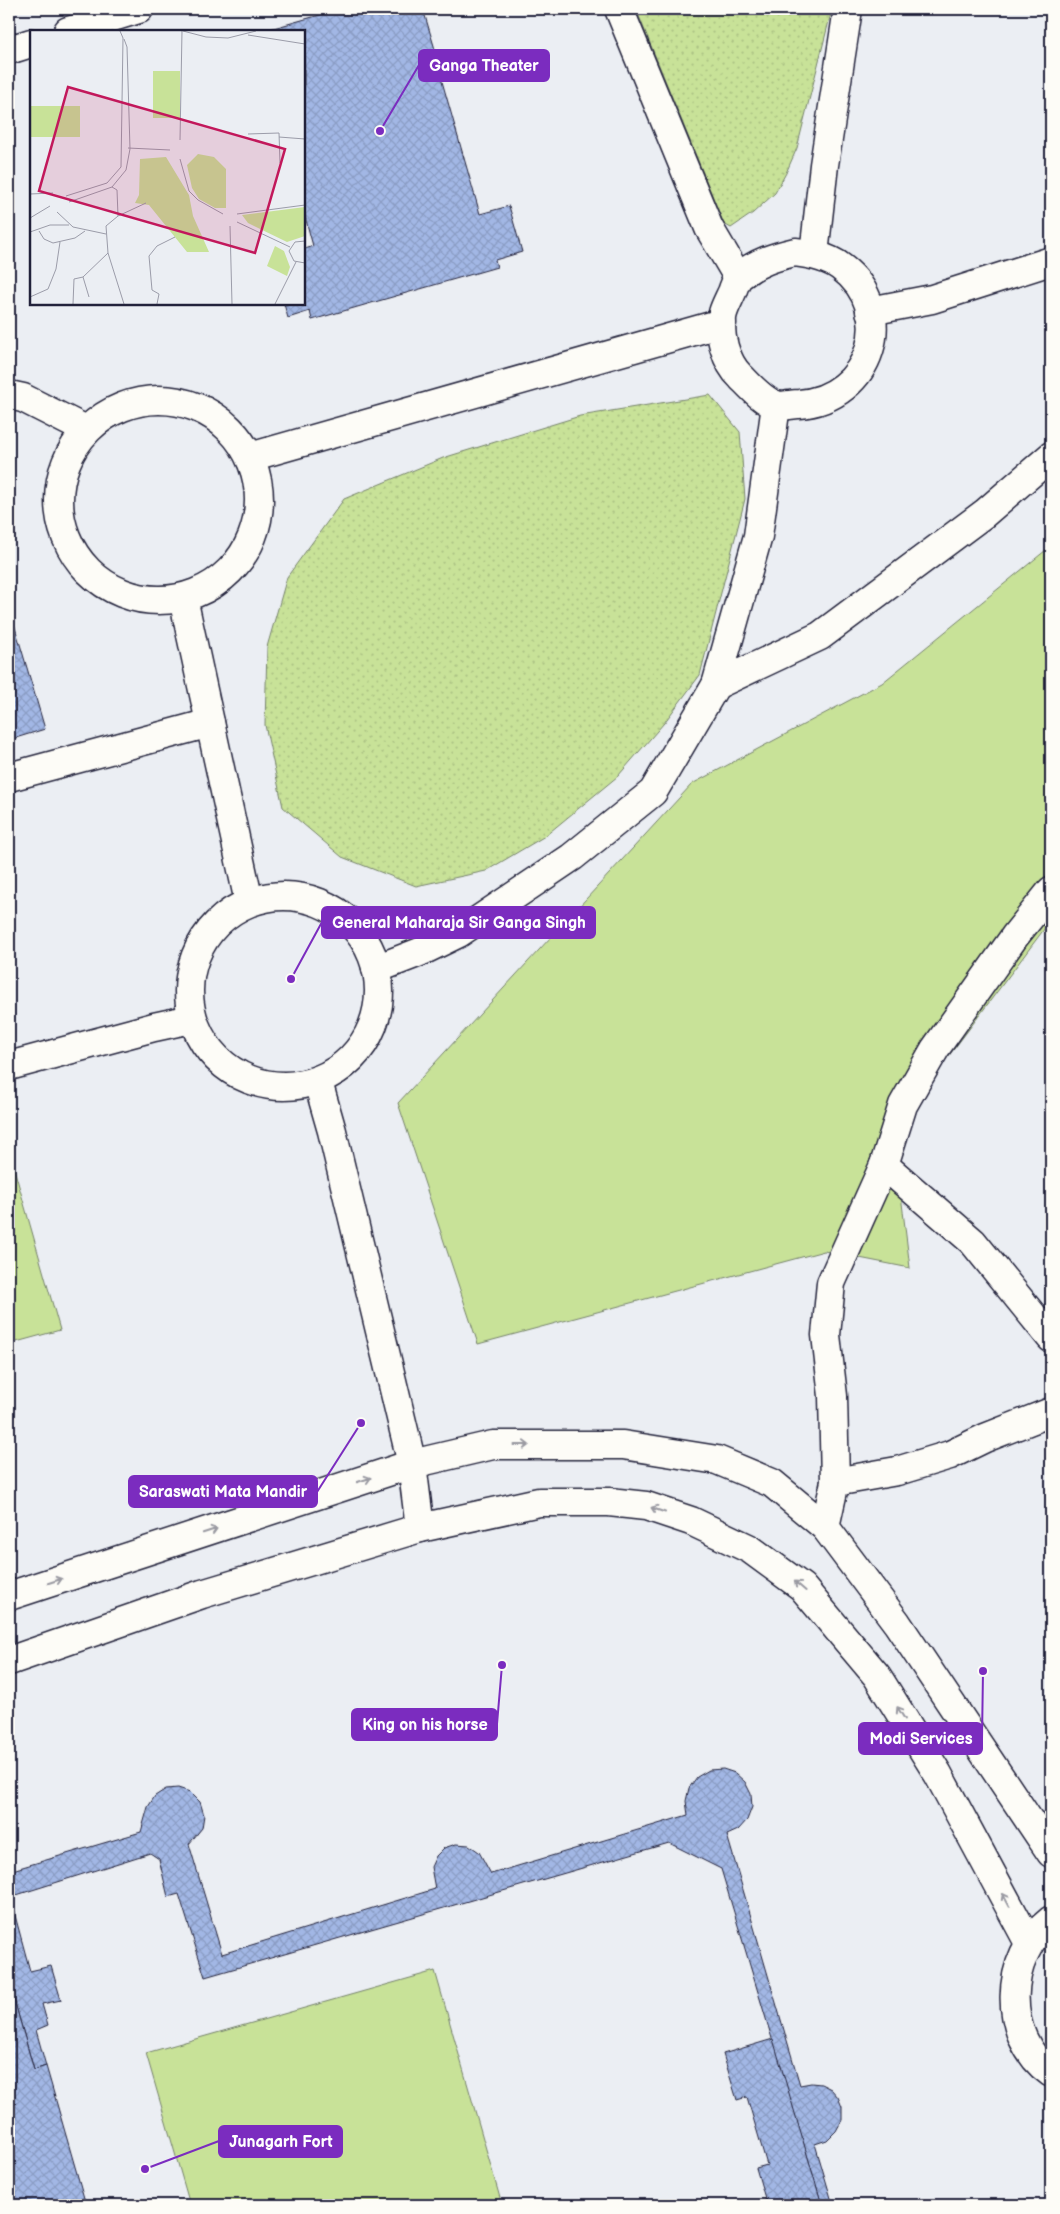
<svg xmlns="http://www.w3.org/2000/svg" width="1060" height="2214" font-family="'Balsamiq Sans',sans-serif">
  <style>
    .grass { fill: url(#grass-dots); stroke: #75826a }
    .green { fill: #c8e298; stroke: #75826a }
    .building { fill: url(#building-cross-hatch); stroke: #22223b }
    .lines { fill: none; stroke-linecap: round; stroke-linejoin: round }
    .minor-casing { stroke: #22223b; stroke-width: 31 }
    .minor { stroke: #fdfcf7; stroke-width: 28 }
    .oneway { stroke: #9a9aa2 }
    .inset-road { fill: none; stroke: #9b9ca9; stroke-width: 1 }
    .view { fill: #c2185b; fill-opacity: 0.15; stroke: #c2185b; stroke-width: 2.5 }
    .inset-edge { fill: none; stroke: #22223b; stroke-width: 2.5 }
    .leader { fill: none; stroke: #7b2cbf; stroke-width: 2 }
    .callout-dot { fill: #7b2cbf; stroke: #fdfcf7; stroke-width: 2 }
    .callout { fill: #7b2cbf; stroke: #7b2cbf; stroke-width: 2 }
    .callout-label { font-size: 16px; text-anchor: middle; font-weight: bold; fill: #fff }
  </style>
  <defs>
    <pattern id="grass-dots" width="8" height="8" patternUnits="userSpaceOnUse" patternTransform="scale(1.25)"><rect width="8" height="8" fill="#c8e298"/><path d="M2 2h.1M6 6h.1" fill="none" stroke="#acc284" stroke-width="1.8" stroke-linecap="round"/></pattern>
    <pattern id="building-cross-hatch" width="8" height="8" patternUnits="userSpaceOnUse" patternTransform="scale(1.25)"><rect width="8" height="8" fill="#a2b7e5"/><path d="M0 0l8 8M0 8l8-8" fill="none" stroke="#8b9dc5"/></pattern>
  </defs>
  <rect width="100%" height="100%" fill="#ebeef3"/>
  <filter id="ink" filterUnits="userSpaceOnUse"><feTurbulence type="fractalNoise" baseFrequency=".02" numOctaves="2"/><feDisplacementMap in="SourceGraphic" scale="10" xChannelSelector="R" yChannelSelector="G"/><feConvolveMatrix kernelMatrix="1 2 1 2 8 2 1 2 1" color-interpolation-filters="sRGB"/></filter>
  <g filter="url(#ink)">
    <g class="grass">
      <polygon points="636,9 832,9 797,148 786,173 775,193 753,213 731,228 724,224"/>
      <polygon points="710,395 740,432 745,499 700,675 664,723 618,776 545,836 486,871 416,886 342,857 283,807 265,725 267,647 287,577 344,499 443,458 580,416"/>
    </g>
    <g class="green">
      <polygon points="1051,546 1051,920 893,1130 910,1268 824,1251 478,1344 398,1103 692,784 882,683"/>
      <polygon points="9,1151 60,1330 9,1344"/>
      <polygon points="435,1971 502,2205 190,2205 146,2053"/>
    </g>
    <g class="building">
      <polygon points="341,9 423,9 437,56 435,57 480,214 509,206 522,252 495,260 497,267 312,320 310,311 288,318 284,304 304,304 304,249 313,246 304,213 304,31 263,31"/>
      <polygon points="9,607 45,729 9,740"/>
      <polygon points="723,1769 735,1773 745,1782 751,1794 752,1807 747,1820 738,1830 727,1835 800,2085 811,2083 821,2084 831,2089 838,2097 842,2107 842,2120 836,2131 827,2140 815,2144 833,2205 822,2205 721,1869 669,1843 205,1977 179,1894 168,1897 159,1859 150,1853 10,1897 30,1971 51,1966 61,2000 42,2004 48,2025 36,2030 46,2066 34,2070 9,1982 9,1871 141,1832 148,1807 155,1796 166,1789 178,1788 190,1792 200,1802 204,1815 202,1828 189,1844 222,1954 435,1889 431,1867 436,1856 444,1848 456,1844 469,1845 479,1852 491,1874 688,1815 686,1801 689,1788 697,1777 709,1770"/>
      <polygon points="9,1982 34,2070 46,2066 86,2205 9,2205"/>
      <polygon points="773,2039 822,2205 802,2205 800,2202 788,2205 767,2205 756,2168 767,2165 747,2097 737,2100 723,2054"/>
    </g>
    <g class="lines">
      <defs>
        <g id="minor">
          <polyline points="619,9 709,228 738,277"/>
          <polyline points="68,31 139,9"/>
          <polyline points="9,50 31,43"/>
          <path d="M795 252C811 254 828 257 841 267 900 311 871 399 799 404 792 404 782 407 776 405 763 401 750 386 741 377 726 363 717 333 723 313 725 306 729 299 732 292 734 287 736 279 740 276 757 262 774 257 795 252Z"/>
          <polyline points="814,254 824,165 848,9"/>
          <polyline points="870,311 932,299 1051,261"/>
          <polyline points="9,395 23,398 86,430"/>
          <circle cx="159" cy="500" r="100"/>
          <polyline points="250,457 722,323"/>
          <polyline points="183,598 249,902"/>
          <polyline points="716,685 820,636 985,513 1051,456"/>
          <polyline points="9,777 210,723"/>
          <circle cx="284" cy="991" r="95"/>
          <polyline points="376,969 420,952 459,933 572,857 653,792 716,685 758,536 776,405"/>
          <polyline points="9,1066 154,1027 191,1019"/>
          <polyline points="318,1082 332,1131 412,1464 420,1528"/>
          <polyline points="884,1165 973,1242 1051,1338"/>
          <polyline points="835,1482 833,1396 826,1335 831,1283 884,1165 903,1105 935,1049 1015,936 1051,891"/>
          <polyline points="825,1527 835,1482 897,1471 950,1455 985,1438 1051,1412"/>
          <polyline points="9,1596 412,1464 493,1445 623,1445 717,1460 772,1483 825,1527 897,1623 1051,1853"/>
          <polyline points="9,1661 202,1594 420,1528 539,1502 609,1502 646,1506 691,1521 750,1549 802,1587 877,1676 938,1774 1029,1943"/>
          <path d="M1051 1920C1004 1956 1001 2037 1051 2073"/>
        </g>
      </defs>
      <use href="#minor" class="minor-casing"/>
      <use href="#minor" class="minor"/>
    </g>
    <defs><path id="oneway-shaft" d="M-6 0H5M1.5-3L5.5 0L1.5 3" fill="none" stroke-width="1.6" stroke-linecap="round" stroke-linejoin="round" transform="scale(1.25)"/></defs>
    <g class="oneway">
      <use href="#oneway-shaft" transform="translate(522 1445)"/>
      <use href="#oneway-shaft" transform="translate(364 1480) rotate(-18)"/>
      <use href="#oneway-shaft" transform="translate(658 1510) rotate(-161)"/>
      <use href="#oneway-shaft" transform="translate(210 1531) rotate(-18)"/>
      <use href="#oneway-shaft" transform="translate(55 1581) rotate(-18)"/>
      <use href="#oneway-shaft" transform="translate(800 1586) rotate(-139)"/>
      <use href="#oneway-shaft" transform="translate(901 1713) rotate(-122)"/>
      <use href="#oneway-shaft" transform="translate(1006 1900) rotate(-118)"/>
    </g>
  </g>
  <g transform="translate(30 30)">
    <rect width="275" height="275" fill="#ebeef3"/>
    <path d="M168 124 184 127 196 139V178H185L169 169 162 158 157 135ZM275 177V206L257 212 218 193 212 185ZM245 216 254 221 260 237 257 246 237 236Z" fill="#c8e298"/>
    <path d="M123 41H150V88H123ZM0 76H50V107H0ZM136 127 159 165 163 186 179 222H157L119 175 105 173 109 165 110 129Z" fill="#c8e298"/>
    <path class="inset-road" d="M153 1 176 7 198 8 226 1M218 5 275 14M218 104 249 103 250 133M249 107 275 109M150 110 152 1M98 118 140 120M150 129 159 161 168 170 193 184M82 157 87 160 88 186M0 164 23 163M36 166 77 153 91 137 93 8 90 1M39 172 82 157 96 140 100 119 97 17 94 9M27 182 43 197 76 204M207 184 275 175M0 188 20 176M207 192 260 217M200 196 202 274M9 201 14 209 23 213 45 208 55 201M0 202 20 195H39M275 211 265 212 259 221 264 231 275 233M53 247 59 267M0 267 18 259 26 239 30 212M43 274 44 249 53 247 78 223M94 274 78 223 76 196 88 186 116 173M127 274 129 264 122 260 119 226 127 216 145 207M245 274 266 232"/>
    <path class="view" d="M38 57 255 119 225 223 9 161Z"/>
    <rect width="275" height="275" class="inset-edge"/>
  </g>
  <path class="leader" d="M380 131L419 65M291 979L322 922M361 1423L317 1492M502 1665L497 1724M983 1671L982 1739M145 2169L219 2141"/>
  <g class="callout-dot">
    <circle cx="380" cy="131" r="5"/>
    <circle cx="291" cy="979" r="5"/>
    <circle cx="361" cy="1423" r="5"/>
    <circle cx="502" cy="1665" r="5"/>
    <circle cx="983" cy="1671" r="5"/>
    <circle cx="145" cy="2169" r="5"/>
  </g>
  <g class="callout">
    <rect x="419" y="50" width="130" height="31" rx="5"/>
    <rect x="322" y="907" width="273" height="31" rx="5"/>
    <rect x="129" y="1476" width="188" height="31" rx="5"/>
    <rect x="352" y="1709" width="145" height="31" rx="5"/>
    <rect x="859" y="1723" width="123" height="31" rx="5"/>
    <rect x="219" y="2126" width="123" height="31" rx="5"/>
  </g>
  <g class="callout-label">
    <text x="484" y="71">Ganga Theater</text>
    <text x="459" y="928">General Maharaja Sir Ganga Singh</text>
    <text x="223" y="1497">Saraswati Mata Mandir</text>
    <text x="425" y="1730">King on his horse</text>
    <text x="921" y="1744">Modi Services</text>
    <text x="281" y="2147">Junagarh Fort</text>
  </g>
  <rect width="1060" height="2214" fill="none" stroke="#fdfcf7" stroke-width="30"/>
  <rect x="15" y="15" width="1030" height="2184" fill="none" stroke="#22223b" stroke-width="2" filter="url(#ink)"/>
</svg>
